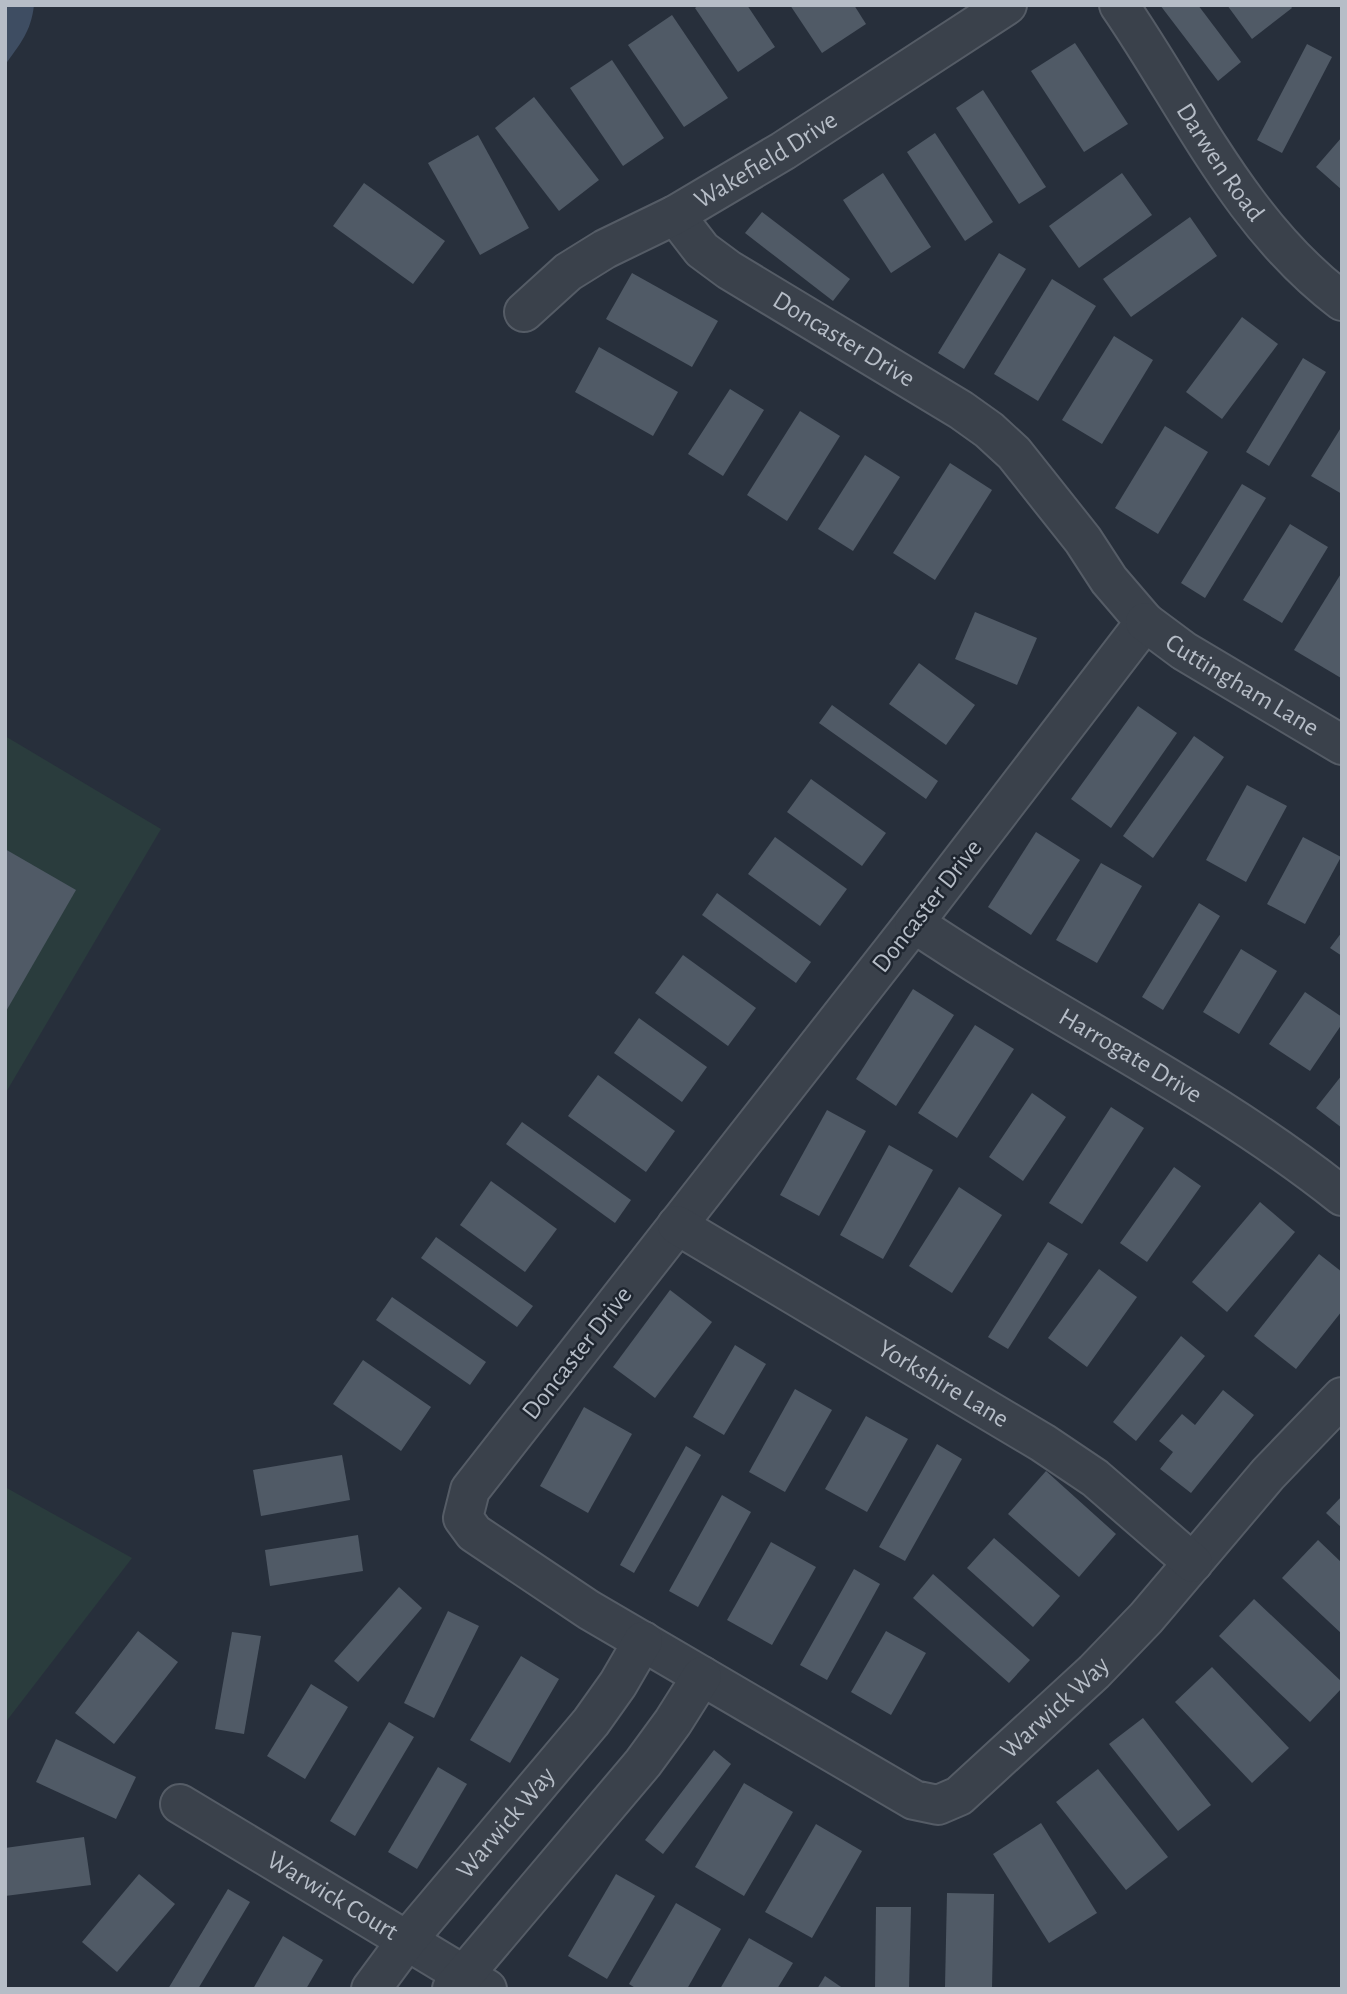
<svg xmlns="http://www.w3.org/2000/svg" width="1347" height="1994" font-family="'Alegreya Sans',sans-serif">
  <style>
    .green { fill: #2a3c3d }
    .water { fill: #3e4d62 }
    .building { fill: #505a66 }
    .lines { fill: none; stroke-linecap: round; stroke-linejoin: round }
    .street-casing { stroke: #555c66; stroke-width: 42 }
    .street { stroke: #3a414b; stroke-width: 38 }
    .labels { text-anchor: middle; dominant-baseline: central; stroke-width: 5; stroke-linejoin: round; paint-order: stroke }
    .street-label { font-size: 26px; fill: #b6bdc7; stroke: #1f2630 }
  </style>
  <rect width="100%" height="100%" fill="#272f3b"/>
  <g class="green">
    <polygon points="5,736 161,829 5,1094"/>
    <polygon points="5,1487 132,1558 5,1723"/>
  </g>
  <path class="water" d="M5 5H34C31 32 20 44 5 65Z"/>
  <g class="building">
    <polygon points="699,5 747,5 775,47 738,72 695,8"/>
    <polygon points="790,5 854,5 866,24 822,53"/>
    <polygon points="1160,5 1198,5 1241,62 1218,81"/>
    <polygon points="1227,5 1290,5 1292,8 1252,39"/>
    <polygon points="672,15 728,98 684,127 628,45"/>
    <polygon points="1075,43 1128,124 1084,152 1031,71"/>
    <polygon points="1307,44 1332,57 1282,153 1257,140"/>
    <polygon points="612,60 664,138 623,166 570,88"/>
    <polygon points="983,90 1046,187 1019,204 956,108"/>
    <polygon points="534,97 599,180 559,211 495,128"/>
    <polygon points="935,133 993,222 965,241 907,152"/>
    <polygon points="478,135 529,228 480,255 428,163"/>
    <polygon points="1342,137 1342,190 1316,167"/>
    <polygon points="883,173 931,247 891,273 843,200"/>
    <polygon points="1122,173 1152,215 1079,268 1049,226"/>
    <polygon points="364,183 445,241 413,284 333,226"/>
    <polygon points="762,212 850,279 833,301 745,233"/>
    <polygon points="1190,217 1217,256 1131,317 1103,279"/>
    <polygon points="999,253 1026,269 964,369 938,353"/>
    <polygon points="632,273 718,321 692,367 606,319"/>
    <polygon points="1052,279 1096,306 1038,401 994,374"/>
    <polygon points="1242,317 1278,344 1222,419 1186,392"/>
    <polygon points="1114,336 1153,360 1102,444 1062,420"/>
    <polygon points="599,347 678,392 653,436 575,392"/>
    <polygon points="1303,358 1326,372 1269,466 1246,452"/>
    <polygon points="730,389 764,410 723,476 688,454"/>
    <polygon points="800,411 840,436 787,521 747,495"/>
    <polygon points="1165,426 1208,452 1158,534 1115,508"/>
    <polygon points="1342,426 1342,494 1311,476"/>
    <polygon points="865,455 900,477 853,551 818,529"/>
    <polygon points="950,463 992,490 935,580 893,553"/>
    <polygon points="1242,484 1266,498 1205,598 1181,583"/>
    <polygon points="1290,524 1328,547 1282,623 1243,600"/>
    <polygon points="1342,572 1342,676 1341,678 1294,650"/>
    <polygon points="975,612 1037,638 1017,685 955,659"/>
    <polygon points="919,663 975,705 946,745 889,704"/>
    <polygon points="832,705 938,781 926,799 819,723"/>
    <polygon points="1138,706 1177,733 1111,828 1071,799"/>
    <polygon points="1194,736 1224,757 1153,858 1123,836"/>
    <polygon points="811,779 886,833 862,866 787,812"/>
    <polygon points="1247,785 1287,806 1246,882 1206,860"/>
    <polygon points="1036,832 1080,860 1031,935 988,907"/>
    <polygon points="775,837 847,889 820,926 748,874"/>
    <polygon points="1303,837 1341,857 1305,924 1267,904"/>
    <polygon points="5,849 76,890 5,1013"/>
    <polygon points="1101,863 1142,886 1097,963 1056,940"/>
    <polygon points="717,893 811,962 796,983 702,915"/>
    <polygon points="1199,903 1220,916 1163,1010 1142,997"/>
    <polygon points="1342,932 1342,956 1330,948"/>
    <polygon points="1241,949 1277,971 1239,1034 1203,1012"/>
    <polygon points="683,955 756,1008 728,1046 655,993"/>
    <polygon points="913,989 954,1015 896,1106 856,1079"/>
    <polygon points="1305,992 1342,1017 1342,1024 1310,1071 1269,1044"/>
    <polygon points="639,1018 707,1067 682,1102 614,1053"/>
    <polygon points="975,1025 1014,1049 957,1138 918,1113"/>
    <polygon points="598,1075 675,1131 646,1172 568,1116"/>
    <polygon points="1342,1075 1342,1128 1316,1108"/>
    <polygon points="1032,1093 1066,1117 1023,1181 989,1157"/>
    <polygon points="1111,1107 1144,1128 1082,1224 1049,1203"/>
    <polygon points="827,1110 866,1131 819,1216 780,1195"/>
    <polygon points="522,1122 631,1200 615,1223 506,1144"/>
    <polygon points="889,1145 933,1170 883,1259 840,1235"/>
    <polygon points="1174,1167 1201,1186 1147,1262 1120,1243"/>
    <polygon points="491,1181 557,1229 525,1272 460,1225"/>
    <polygon points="959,1187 1002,1215 952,1293 909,1266"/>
    <polygon points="1260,1202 1295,1232 1227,1312 1192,1282"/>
    <polygon points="436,1237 533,1306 517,1327 421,1258"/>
    <polygon points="1048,1242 1068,1254 1008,1349 988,1337"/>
    <polygon points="1319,1254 1342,1272 1342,1311 1296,1369 1254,1336"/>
    <polygon points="1099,1269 1137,1297 1087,1367 1048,1338"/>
    <polygon points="670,1290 712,1322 655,1398 613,1367"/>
    <polygon points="392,1297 486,1362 470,1385 376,1320"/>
    <polygon points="1181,1336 1205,1356 1136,1441 1113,1422"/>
    <polygon points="735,1345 766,1364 724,1435 693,1417"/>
    <polygon points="363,1360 431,1407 401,1451 333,1404"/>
    <polygon points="795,1389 832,1410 785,1492 749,1472"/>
    <polygon points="1223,1390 1254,1415 1191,1493 1160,1469 1173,1452 1159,1441 1182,1414 1195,1425"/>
    <polygon points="584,1407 632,1434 588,1513 540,1486"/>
    <polygon points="866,1416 908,1439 867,1512 825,1489"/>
    <polygon points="937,1444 962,1459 905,1561 879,1547"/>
    <polygon points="686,1446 701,1455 634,1573 620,1565"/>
    <polygon points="342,1455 350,1500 261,1516 253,1470"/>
    <polygon points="1046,1471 1116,1534 1079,1577 1008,1514"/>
    <polygon points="722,1495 751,1512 698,1607 669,1591"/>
    <polygon points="1342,1496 1342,1528 1326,1513"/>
    <polygon points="358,1535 363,1571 270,1586 265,1550"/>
    <polygon points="994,1538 1060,1596 1033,1627 967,1568"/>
    <polygon points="1318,1540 1342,1563 1342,1634 1282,1578"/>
    <polygon points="771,1542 816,1567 772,1645 727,1620"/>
    <polygon points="854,1569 880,1584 827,1680 800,1665"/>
    <polygon points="933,1574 1030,1660 1009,1683 913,1598"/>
    <polygon points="399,1587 422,1608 358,1682 334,1661"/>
    <polygon points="1254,1599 1342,1682 1342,1688 1310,1722 1219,1636"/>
    <polygon points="448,1611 479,1626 434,1718 404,1703"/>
    <polygon points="138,1631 178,1662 114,1744 75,1713"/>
    <polygon points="886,1631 926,1653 891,1715 851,1692"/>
    <polygon points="232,1632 261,1636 244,1734 215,1729"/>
    <polygon points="521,1656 559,1679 510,1763 470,1740"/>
    <polygon points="1212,1667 1289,1748 1252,1783 1175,1702"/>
    <polygon points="311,1684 348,1707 305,1779 267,1756"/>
    <polygon points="1143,1718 1211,1805 1178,1831 1109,1744"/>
    <polygon points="389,1722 414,1737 355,1836 330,1821"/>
    <polygon points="56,1739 136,1777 116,1819 36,1782"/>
    <polygon points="714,1750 731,1764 663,1854 645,1840"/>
    <polygon points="438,1767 467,1784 417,1869 388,1852"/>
    <polygon points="1098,1769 1168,1857 1126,1890 1056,1802"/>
    <polygon points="744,1783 793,1812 744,1896 695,1867"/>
    <polygon points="1041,1823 1097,1913 1049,1943 993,1854"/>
    <polygon points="816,1824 862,1851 812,1938 765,1912"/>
    <polygon points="84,1837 91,1885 5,1896 5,1848"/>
    <polygon points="139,1874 175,1904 117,1972 82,1942"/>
    <polygon points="616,1874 655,1896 607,1979 568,1956"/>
    <polygon points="228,1889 250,1902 198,1989 168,1989"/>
    <polygon points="947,1893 994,1894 992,1988 945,1987"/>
    <polygon points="676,1903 721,1929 687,1989 637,1989 629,1984"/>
    <polygon points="876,1907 911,1907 909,1989 875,1989"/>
    <polygon points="283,1936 323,1960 306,1989 253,1989"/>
    <polygon points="749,1938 793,1963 777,1989 720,1989"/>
    <polygon points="825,1976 844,1989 817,1989"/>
  </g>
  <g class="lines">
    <defs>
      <g id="street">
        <path id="s1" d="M1119 5C1189 107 1241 225 1342 301"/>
        <path id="s2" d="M675 215 702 250 729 270 961 410 989 430 1014 453 1083 540 1109 580 1145 622 914 923 470 1490 463 1518 474 1533 589 1610 914 1800 938 1805 959 1796 1094 1672 1146 1618 1268 1474 1342 1397"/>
        <path id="s3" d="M524 312 568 272 605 249 675 215 783 151 1007 5"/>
        <path id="s4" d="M1145 622 1184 651 1342 745"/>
        <path id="s5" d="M914 923C1054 1018 1209 1090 1342 1196"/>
        <path id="s6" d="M677 1225 1043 1443 1095 1478 1193 1563"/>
        <path id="s7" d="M180 1804 487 1989"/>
        <path id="s8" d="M371 1989 408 1939 591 1722 618 1684 643 1641"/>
        <polyline points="452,1989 643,1763 673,1722 702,1676"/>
      </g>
    </defs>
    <use href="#street" class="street-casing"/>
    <use href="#street" class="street"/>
  </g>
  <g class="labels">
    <g class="street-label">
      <text stroke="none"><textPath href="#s3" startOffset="287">Wakefield Drive</textPath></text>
      <text stroke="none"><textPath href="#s1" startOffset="187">Darwen Road</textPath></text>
      <text stroke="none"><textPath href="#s2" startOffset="212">Doncaster Drive</textPath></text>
      <text stroke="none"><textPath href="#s4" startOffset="116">Cuttingham Lane</textPath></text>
      <text transform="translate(927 906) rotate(-52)">Doncaster Drive</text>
      <text stroke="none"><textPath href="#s5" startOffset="254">Harrogate Drive</textPath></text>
      <text transform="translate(577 1353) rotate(-52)">Doncaster Drive</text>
      <text stroke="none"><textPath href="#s6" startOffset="310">Yorkshire Lane</textPath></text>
      <text stroke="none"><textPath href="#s2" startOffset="2471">Warwick Way</textPath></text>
      <text stroke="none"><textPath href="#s8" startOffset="214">Warwick Way</textPath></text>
      <text stroke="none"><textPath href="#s7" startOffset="178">Warwick Court</textPath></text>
    </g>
  </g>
  <rect width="1347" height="1994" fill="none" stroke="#b6bdc7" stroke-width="14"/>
</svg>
